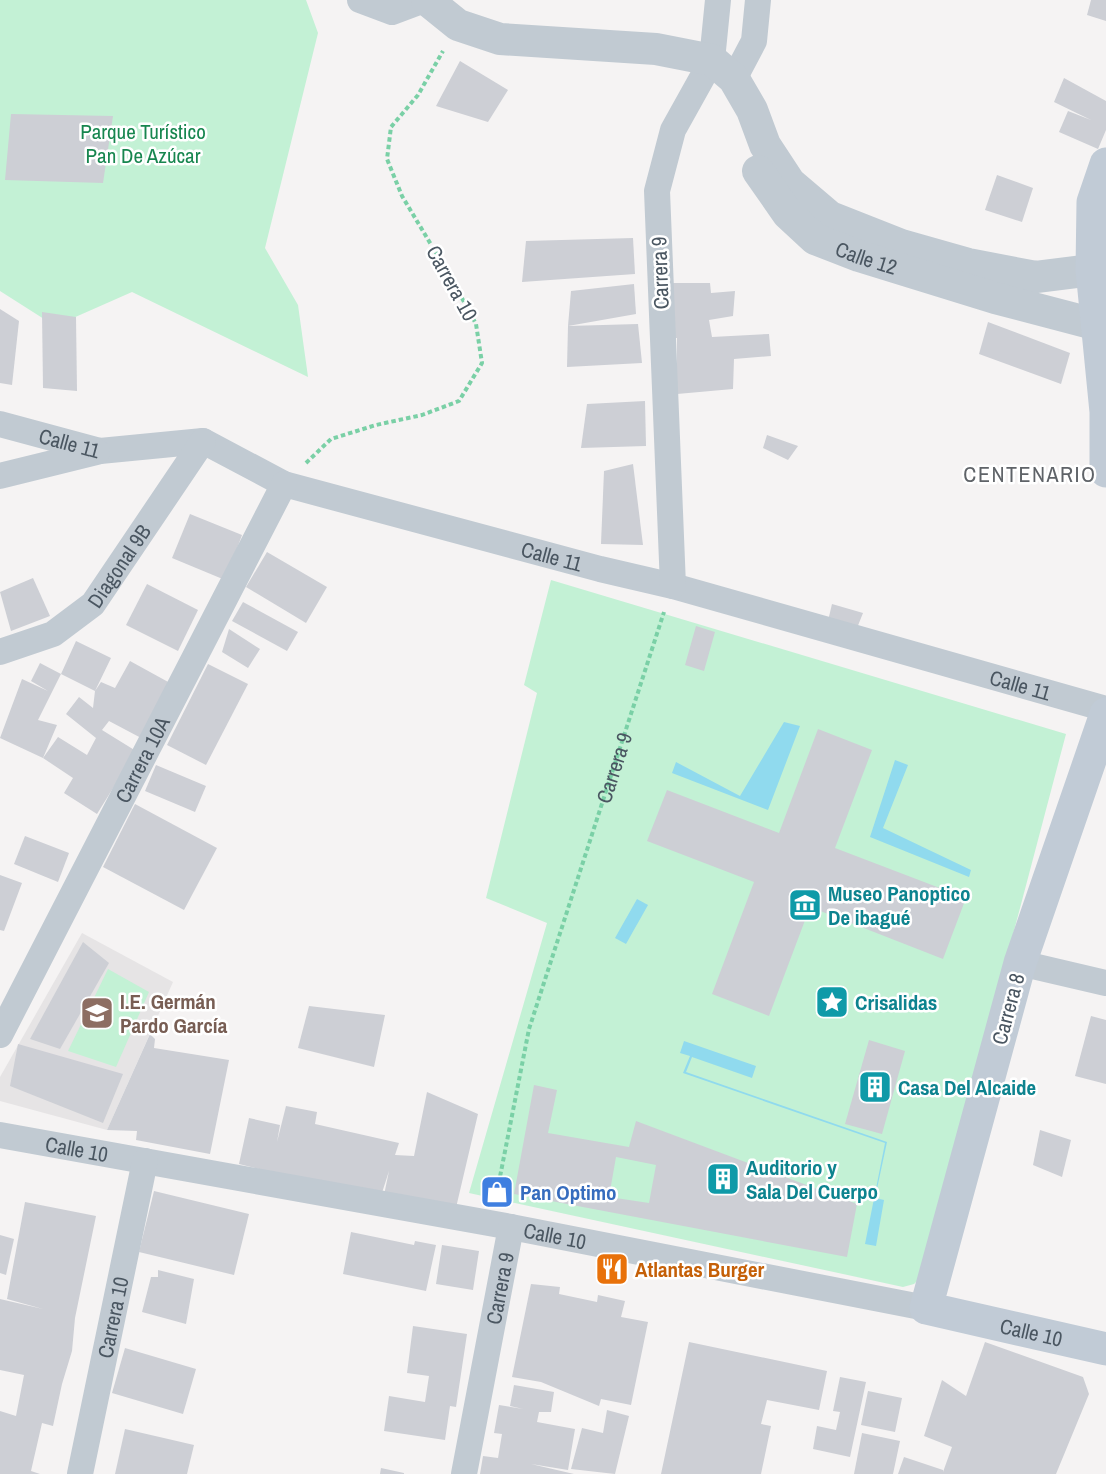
<svg xmlns="http://www.w3.org/2000/svg" width="1106" height="1474" font-family="'Archivo Narrow',sans-serif">
  <style>
    .education { fill: #e6e4e5 }
    .green { fill: #c3f1d5 }
    .water { fill: #90daee }
    .building { fill: #cdcfd5; fill-rule: evenodd }
    .lines { fill: none; stroke-linecap: round; stroke-linejoin: round }
    .path { stroke: #7ad0a6; stroke-width: 4; stroke-dasharray: 4.5 3; stroke-linecap: butt }
    .minor { stroke: #c1cad2; stroke-width: 26 }
    .tertiary { stroke: #c1cad2; stroke-width: 32 }
    .secondary { stroke: #c1cbd6; stroke-width: 33 }
    .labels { text-anchor: middle; dominant-baseline: central; stroke-width: 5; stroke-linejoin: round; paint-order: stroke }
    .park-label { font-size: 21px; fill: #17864f; stroke: #fff }
    .street-label { font-size: 21px; fill: #4a5661; stroke: #fff }
    .culture-label { font-size: 21px; font-weight: bold; fill: #0d838f; stroke: #fff; text-anchor: start }
    .education-label { font-size: 21px; font-weight: bold; fill: #785e54; stroke: #fff; text-anchor: start }
    .shop-label { font-size: 21px; font-weight: bold; fill: #366cbe; stroke: #fff; text-anchor: start }
    .food-label { font-size: 21px; font-weight: bold; fill: #c56008; stroke: #fff; text-anchor: start }
    .neighbourhood-label { font-size: 22px; letter-spacing: 1.5px; fill: #5f6368; stroke: #fff }
  </style>
  <rect width="100%" height="100%" fill="#f5f3f3"/>
  <polygon class="education" points="82,933 173,982 107,1130 0,1101 0,1077"/>
  <g class="green">
    <polygon points="0,0 306,0 318,33 265,248 298,305 308,377 132,292 55,326 0,291"/>
    <polygon points="551,580 1066,734 923,1275 914,1284 903,1287 469,1193 547,923 486,898 537,693 524,685"/>
    <polygon points="108,969 149,992 116,1067 68,1051"/>
  </g>
  <g class="water">
    <polygon points="784,722 800,726 768,810 672,773 676,762 740,796"/>
    <polygon points="895,760 908,765 883,828 971,870 969,877 870,837"/>
    <polygon points="637,899 648,905 626,944 615,938"/>
    <polygon points="684,1041 756,1066 752,1078 692,1057 686,1072 887,1142 875,1198 884,1200 876,1246 865,1244 885,1143 683,1073 690,1056 680,1053"/>
  </g>
  <g class="building">
    <polygon points="1091,0 1106,0 1106,21 1087,15"/>
    <polygon points="460,61 508,90 488,122 436,106"/>
    <polygon points="1064,78 1106,101 1106,130 1098,149 1059,132 1068,111 1091,120 1054,102"/>
    <polygon points="11,114 113,116 103,183 5,180"/>
    <polygon points="997,175 1033,188 1022,222 985,210"/>
    <polygon points="633,238 635,274 522,282 526,241"/>
    <polygon points="668,283 710,283 711,293 735,291 733,316 709,320 712,337 769,334 771,356 734,359 733,389 677,394 677,338 669,338"/>
    <polygon points="634,284 636,314 568,326 571,291"/>
    <polygon points="0,309 19,321 12,385 0,383"/>
    <polygon points="42,312 76,317 77,391 43,388"/>
    <polygon points="988,322 1070,353 1061,384 979,354"/>
    <polygon points="638,324 642,363 567,367 568,326"/>
    <polygon points="645,401 646,446 581,448 587,404"/>
    <polygon points="767,435 798,446 788,460 763,448"/>
    <polygon points="633,464 643,545 601,544 604,471"/>
    <polygon points="190,514 242,535 225,580 172,558"/>
    <polygon points="267,552 327,587 306,623 246,587"/>
    <polygon points="33,578 50,616 11,631 0,592"/>
    <polygon points="147,584 198,610 178,651 126,625"/>
    <polygon points="243,602 298,632 287,651 232,621"/>
    <polygon points="832,604 863,613 855,633 827,625"/>
    <polygon points="696,626 715,632 704,671 685,665"/>
    <polygon points="229,629 260,649 248,668 222,652"/>
    <polygon points="76,641 111,658 95,691 101,682 115,688 130,661 170,683 143,739 109,721 102,730 136,751 97,814 64,793 73,778 43,758 58,737 87,755 96,738 66,714 79,697 93,708 95,691 61,674"/>
    <polygon points="40,663 61,674 38,720 57,725 43,758 0,738 22,679 48,691 31,681"/>
    <polygon points="208,664 248,684 206,765 167,745"/>
    <polygon points="818,729 872,750 835,848 966,898 943,959 810,907 769,1016 712,994 754,882 647,841 667,790 779,833"/>
    <polygon points="156,765 206,786 195,812 145,791"/>
    <polygon points="135,804 217,848 184,910 103,867"/>
    <polygon points="25,836 69,853 58,882 14,864"/>
    <polygon points="0,875 22,883 4,931 0,930"/>
    <polygon points="83,942 109,963 60,1049 30,1039"/>
    <polygon points="309,1006 385,1015 374,1067 298,1048"/>
    <polygon points="1091,1016 1106,1020 1106,1084 1075,1076"/>
    <polygon points="150,1034 155,1039 154,1048 229,1060 210,1154 136,1140 137,1131 107,1130"/>
    <polygon points="869,1040 905,1051 882,1134 845,1124"/>
    <polygon points="18,1044 123,1074 103,1123 10,1086"/>
    <path d="M534 1085 557 1090 548 1133 629 1147 636 1121 857 1204 847 1257 514 1194ZM616 1157 656 1165 649 1203 609 1197Z"/>
    <polygon points="427,1092 478,1114 455,1212 384,1195 389,1171 380,1199 239,1164 249,1118 280,1125 277,1142 286,1106 317,1112 315,1124 399,1143 395,1155 414,1156"/>
    <polygon points="1040,1130 1071,1140 1062,1177 1033,1165"/>
    <polygon points="154,1191 249,1214 234,1275 139,1252"/>
    <polygon points="25,1202 96,1216 75,1318 72,1351 62,1384 53,1426 42,1423 31,1471 40,1474 0,1474 0,1411 16,1416 24,1375 0,1370 0,1299 43,1309 7,1299"/>
    <polygon points="351,1232 414,1245 415,1241 436,1245 426,1291 343,1274"/>
    <polygon points="0,1235 14,1239 6,1275 0,1273"/>
    <polygon points="442,1245 479,1251 473,1290 436,1284"/>
    <polygon points="158,1270 194,1279 186,1324 142,1312 151,1277 158,1277"/>
    <polygon points="531,1284 560,1287 559,1294 597,1302 598,1295 625,1301 621,1317 648,1322 631,1405 601,1399 599,1406 541,1382 512,1377"/>
    <polygon points="413,1326 467,1334 456,1407 450,1406 445,1440 384,1431 389,1396 425,1402 429,1376 407,1373"/>
    <polygon points="689,1342 827,1371 819,1410 767,1400 761,1424 771,1426 761,1474 661,1474"/>
    <polygon points="985,1342 1083,1377 1089,1394 1056,1474 898,1474 904,1457 943,1470 943,1472 952,1447 924,1436 942,1380 966,1396"/>
    <polygon points="125,1348 196,1369 183,1414 112,1393"/>
    <polygon points="840,1377 866,1382 850,1457 813,1449 817,1426 836,1430 840,1412 833,1411"/>
    <polygon points="514,1385 554,1392 551,1412 539,1412 537,1422 575,1429 568,1470 531,1464 574,1474 480,1474 483,1456 498,1458 502,1434 494,1433 499,1405 523,1409 510,1406"/>
    <polygon points="868,1391 902,1398 895,1432 861,1425"/>
    <polygon points="607,1410 629,1416 615,1474 571,1469 582,1428 603,1433"/>
    <polygon points="125,1429 194,1445 187,1474 115,1474"/>
    <polygon points="862,1433 900,1441 893,1474 854,1474"/>
    <polygon points="381,1468 404,1473 404,1474 380,1474"/>
  </g>
  <g class="lines">
    <g class="path">
      <polyline points="306,463 331,439 376,425 422,415 459,401 482,363 476,324 451,278 402,196 387,159 391,127 418,95 443,51"/>
      <path id="s1" d="M499 1198 497 1192 529 1029 664 612"/>
    </g>
    <g class="minor">
      <polyline points="360,0 392,12 424,0"/>
      <polyline points="734,79 754,41 758,0"/>
      <path id="s2" d="M0 424 100 451 203 441 284 484 600 569 673 586 1106 709"/>
      <polyline points="0,476 97,452"/>
      <polyline points="673,586 657,191 673,130 712,60 718,0"/>
      <path id="s3" d="M0 652 53 634 93 604 203 441"/>
      <polyline points="1020,963 1106,983"/>
      <path id="s4" d="M0 1035 284 484"/>
      <path id="s5" d="M0 1135 511 1227 926 1308"/>
      <path id="s6" d="M80 1474 145 1161"/>
      <path id="s7" d="M464 1474 511 1227"/>
    </g>
    <g class="tertiary">
      <polyline points="427,0 458,25 500,39 656,49 712,60 734,79 752,110 765,145 790,183 830,217 901,245 968,264 1036,277 1092,270"/>
      <path id="s8" d="M758 171 788 214 815 239 859 256 995 298 1098 325"/>
    </g>
    <g class="secondary">
      <polyline points="1106,164 1093,202 1092,270 1106,412 1106,471"/>
      <path id="s9" d="M1106 714 1020 963 926 1308 1106 1349"/>
    </g>
  </g>
  <defs>
    <symbol id="museum-square" viewBox="-11 -11 22 22"><rect x="-9" y="-9" width="18" height="18" rx="4" fill="#0f9aa8" stroke="#fff"/><path d="M0-6L6-3V-2H-6V-3ZM-5-1h2V3h-2ZM-1-1h2V3h-2ZM3-1h2V3H3ZM-6 4H6V6H-6Z" fill="#fff"/></symbol>
    <symbol id="sight-square" viewBox="-11 -11 22 22"><rect x="-9" y="-9" width="18" height="18" rx="4" fill="#0f9aa8" stroke="#fff"/><path d="M0-6L1.8-2.2L6-1.7L2.9 1.2L3.7 5.4L0 3.3L-3.7 5.4L-2.9 1.2L-6-1.7L-1.8-2.2Z" fill="#fff"/></symbol>
    <symbol id="school-square" viewBox="-11 -11 22 22"><rect x="-9" y="-9" width="18" height="18" rx="4" fill="#8d6e63" stroke="#fff"/><path d="M0-5L7-2L0 1L-7-2ZM-4 1L0 2.5L4 1V4Q0 6-4 4Z" fill="#fff"/></symbol>
    <symbol id="building-square" viewBox="-11 -11 22 22"><rect x="-9" y="-9" width="18" height="18" rx="4" fill="#0f9aa8" stroke="#fff"/><path d="M-4-6H4V6H1V3H-1V6H-4ZM-2.5-4.3h1.7v1.8h-1.7ZM.8-4.3h1.7v1.8H.8ZM-2.5-1h1.7V.8h-1.7ZM.8-1h1.7V.8H.8Z" fill="#fff"/></symbol>
    <symbol id="shop-square" viewBox="-11 -11 22 22"><rect x="-9" y="-9" width="18" height="18" rx="4" fill="#3f7fe0" stroke="#fff"/><path d="M-5-2.5h2.3a2.7 3.5 0 0 1 5.4 0H5L5.5 6h-11ZM-1.5-2.5h3a1.5 2.3 0 0 0-3 0Z" fill="#fff"/></symbol>
    <symbol id="restaurant-square" viewBox="-11 -11 22 22"><rect x="-9" y="-9" width="18" height="18" rx="4" fill="#e8710a" stroke="#fff"/><path d="M-5-6h1v4h1v-4h1v4h1v-4h1v5L-1.5 .5V6h-2V.5L-5-1ZM5-6V6H3V1.5H1.5Q1.5-4 5-6Z" fill="#fff"/></symbol>
  </defs>
  <g fill-rule="evenodd">
    <use href="#museum-square" x="786" y="886" width="38" height="38"/>
    <use href="#sight-square" x="813" y="983" width="38" height="38"/>
    <use href="#school-square" x="78" y="994" width="38" height="38"/>
    <use href="#building-square" x="856" y="1068" width="38" height="38"/>
    <use href="#building-square" x="704" y="1160" width="38" height="38"/>
    <use href="#shop-square" x="478" y="1173" width="38" height="38"/>
    <use href="#restaurant-square" x="593" y="1250" width="38" height="38"/>
  </g>
  <g class="labels">
    <g class="park-label">
      <text x="143" y="131">Parque Turístico<tspan x="143" dy="24">Pan De Azúcar</tspan></text>
    </g>
    <g class="street-label">
      <text stroke="none"><textPath href="#s8" startOffset="144">Calle 12</textPath></text>
      <text transform="translate(660 273) rotate(-92)">Carrera 9</text>
      <text transform="translate(452 283) rotate(61)">Carrera 10</text>
      <text stroke="none"><textPath href="#s2" startOffset="72">Calle 11</textPath></text>
      <text stroke="none"><textPath href="#s2" startOffset="576">Calle 11</textPath></text>
      <text stroke="none"><textPath href="#s3" startOffset="152">Diagonal 9B</textPath></text>
      <text stroke="none"><textPath href="#s2" startOffset="1062">Calle 11</textPath></text>
      <text stroke="none"><textPath href="#s4" startOffset="310">Carrera 10A</textPath></text>
      <text stroke="none"><textPath href="#s1" startOffset="447">Carrera 9</textPath></text>
      <text transform="translate(1008 1009) rotate(-75)">Carrera 8</text>
      <text stroke="none"><textPath href="#s5" startOffset="78">Calle 10</textPath></text>
      <text stroke="none"><textPath href="#s5" startOffset="564">Calle 10</textPath></text>
      <text stroke="none"><textPath href="#s7" startOffset="189">Carrera 9</textPath></text>
      <text stroke="none"><textPath href="#s6" startOffset="160">Carrera 10</textPath></text>
      <text stroke="none"><textPath href="#s9" startOffset="729">Calle 10</textPath></text>
    </g>
    <g class="culture-label">
      <text x="828" y="893">Museo Panoptico<tspan x="828" dy="24">De ibagué</tspan></text>
      <text x="855" y="1002">Crisalidas</text>
      <text x="898" y="1087">Casa Del Alcaide</text>
      <text x="746" y="1167">Auditorio y<tspan x="746" dy="24">Sala Del Cuerpo</tspan></text>
    </g>
    <g class="education-label">
      <text x="120" y="1001">I.E. Germán<tspan x="120" dy="24">Pardo García</tspan></text>
    </g>
    <g class="shop-label">
      <text x="520" y="1192">Pan Optimo</text>
    </g>
    <g class="food-label">
      <text x="635" y="1269">Atlantas Burger</text>
    </g>
    <g class="neighbourhood-label">
      <text x="1030" y="474">CENTENARIO</text>
    </g>
  </g>
</svg>
